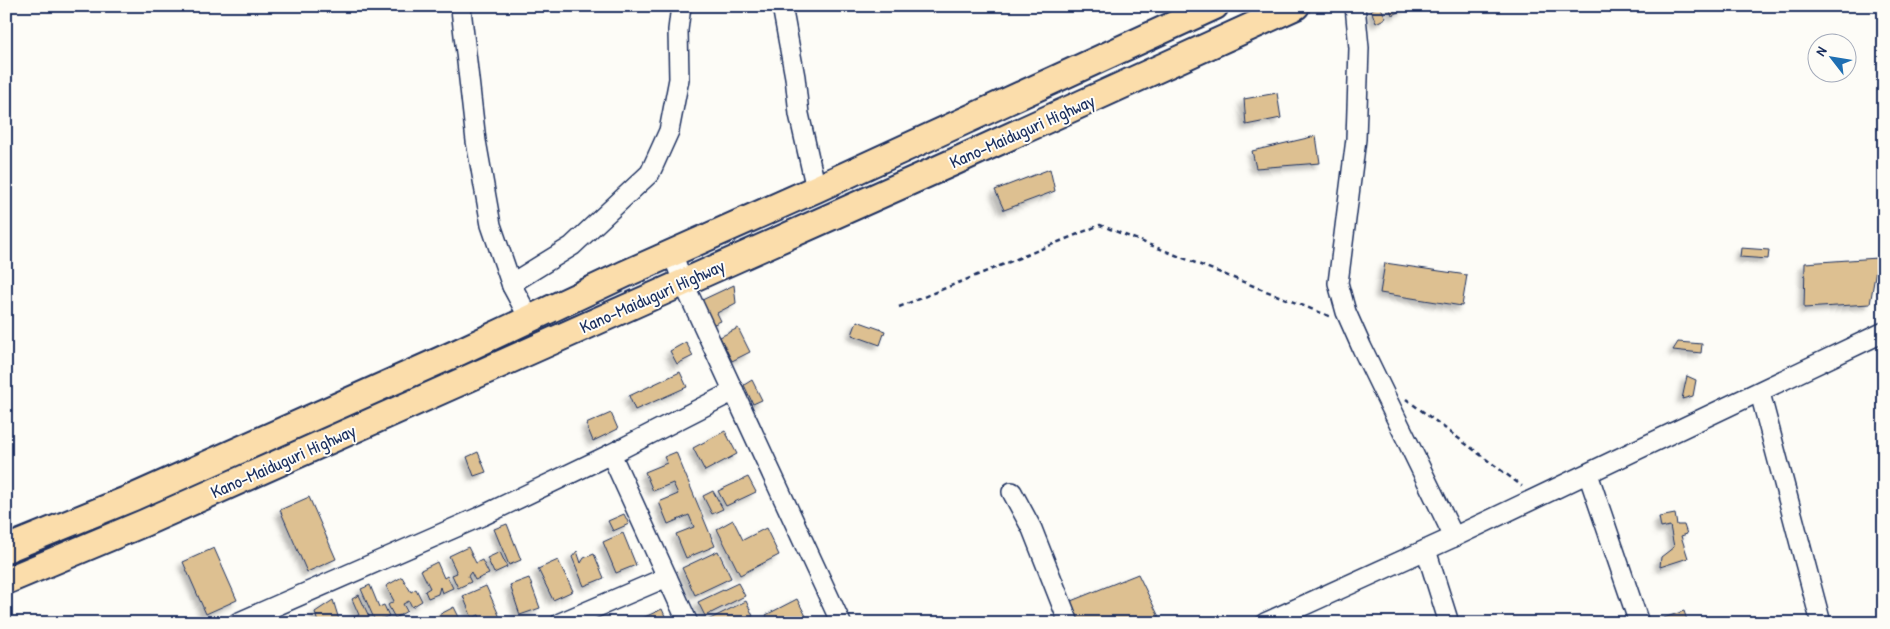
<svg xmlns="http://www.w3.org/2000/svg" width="1890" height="629" font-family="'Patrick Hand',sans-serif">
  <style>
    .building { fill: #ddc091; stroke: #1b2f5e; filter: url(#shadow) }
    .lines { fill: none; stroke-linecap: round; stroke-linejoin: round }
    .minor-casing { stroke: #1b2f5e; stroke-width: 22 }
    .highway-casing { stroke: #1b2f5e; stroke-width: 30 }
    .path { stroke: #1b2f5e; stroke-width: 2.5; stroke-dasharray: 5 4; stroke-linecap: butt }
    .minor { stroke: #fdfcf7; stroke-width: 19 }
    .highway { stroke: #fbddab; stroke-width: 26 }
    .labels { text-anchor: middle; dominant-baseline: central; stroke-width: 4; stroke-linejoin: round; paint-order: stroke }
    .street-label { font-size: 18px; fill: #1b2f5e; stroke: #fdfcf7 }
  </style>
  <defs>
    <filter id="shadow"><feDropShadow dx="-4.5" dy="4.5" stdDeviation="2.5" flood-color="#0004"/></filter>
  </defs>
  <rect width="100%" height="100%" fill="#fdfcf7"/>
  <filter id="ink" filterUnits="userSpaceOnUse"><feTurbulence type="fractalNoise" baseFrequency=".02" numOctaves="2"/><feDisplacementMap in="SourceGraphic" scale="10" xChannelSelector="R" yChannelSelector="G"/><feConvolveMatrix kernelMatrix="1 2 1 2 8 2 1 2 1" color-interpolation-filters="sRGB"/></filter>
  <g filter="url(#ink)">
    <g class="building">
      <polygon points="1380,6 1386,18 1376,23 1371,10"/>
      <polygon points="1389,6 1406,6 1406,8 1392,15"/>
      <polygon points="1277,93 1281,118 1246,125 1244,99"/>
      <polygon points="1316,136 1320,163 1256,168 1252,151"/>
      <polygon points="1050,169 1055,191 1004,210 995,190"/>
      <polygon points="1741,248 1769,250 1768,259 1740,257"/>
      <polygon points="1878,258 1870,304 1804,308 1805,263"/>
      <polygon points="1385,263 1467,275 1462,306 1380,293"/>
      <polygon points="734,285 736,303 717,313 721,321 712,325 700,301"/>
      <polygon points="857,321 885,331 880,345 852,335"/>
      <polygon points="738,328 750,352 732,361 720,337"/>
      <polygon points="686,342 693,356 677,364 670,351"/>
      <polygon points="1678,342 1702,344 1701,353 1673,350"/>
      <polygon points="680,372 687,387 635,410 629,396"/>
      <polygon points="1687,376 1696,380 1693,396 1682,399"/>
      <polygon points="752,380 762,400 753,404 744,385"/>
      <polygon points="611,413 618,429 593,441 586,424"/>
      <polygon points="725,431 737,454 705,471 693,448"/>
      <polygon points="478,452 486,472 474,476 467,457"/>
      <polygon points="676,452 715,546 686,558 676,534 694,527 689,515 668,524 659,502 678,494 673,483 653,491 645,472 667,463 664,457"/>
      <polygon points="748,477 756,492 726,506 718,491"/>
      <polygon points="713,491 723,509 712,514 703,496"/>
      <polygon points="309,497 336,559 307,572 280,510"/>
      <polygon points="624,514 629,524 613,531 608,521"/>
      <polygon points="1675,514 1677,525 1684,525 1687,534 1681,536 1688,558 1660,567 1661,557 1674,547 1670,526 1661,528 1659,517"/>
      <polygon points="733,520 743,540 766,528 779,555 740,575 717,529"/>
      <polygon points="507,524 521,560 509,565 494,529"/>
      <polygon points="623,533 636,565 616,573 603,542"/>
      <polygon points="468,547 476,563 482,560 489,574 475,580 471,572 468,576 471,582 458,588 452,575 457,573 449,556"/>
      <polygon points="214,548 237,600 206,614 183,562"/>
      <polygon points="577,551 581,563 584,558 594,554 604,578 584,586 572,557"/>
      <polygon points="718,551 731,578 695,595 682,568"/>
      <polygon points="500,552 507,567 494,573 487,558"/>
      <polygon points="558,560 573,591 553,600 538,569"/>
      <polygon points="437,562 444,578 447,576 453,588 442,593 440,587 438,594 428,598 425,591 430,588 421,570"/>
      <polygon points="1138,574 1162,623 1080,623 1071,601"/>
      <polygon points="402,577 411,592 416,589 422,601 412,607 409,601 403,604 407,611 395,618 388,605 394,601 386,586"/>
      <polygon points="529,578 540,608 520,615 510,585"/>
      <polygon points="738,583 745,596 705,616 698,602"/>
      <polygon points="370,585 379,607 384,605 389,616 381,619 383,623 376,623 361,589"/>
      <polygon points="486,586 502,622 500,623 482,623 479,615 472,618 463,596"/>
      <polygon points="359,595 372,623 355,623 353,618 359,615 352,599"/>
      <polygon points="797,599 807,618 798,623 770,623 766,615"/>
      <polygon points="333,600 340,623 350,620 351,623 318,623 315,612"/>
      <polygon points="746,601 753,616 739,623 710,623 708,620"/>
      <polygon points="454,607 462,623 433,623 431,619"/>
      <polygon points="662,609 668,623 632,623"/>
      <polygon points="1684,611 1688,623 1663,623 1661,619"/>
    </g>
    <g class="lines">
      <defs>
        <g id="minor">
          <polyline points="463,6 461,9 476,141 491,225 512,286"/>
          <polyline points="782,6 795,77 799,114 816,189"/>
          <polyline points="1355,6 1359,48 1356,139 1338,283 1346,312 1362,348 1454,537"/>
          <polyline points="672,253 683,282 841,623"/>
          <polyline points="530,320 512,286 517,280 572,246 650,173 669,131 679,79 678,30 681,6"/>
          <polyline points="1760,393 1821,623"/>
          <polyline points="611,454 688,623"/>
          <polyline points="1588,474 1639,623"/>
          <polyline points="1012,492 1032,529 1069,623"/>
          <polyline points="1426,550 1449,623"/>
          <polyline points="237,623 484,515 611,454 734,391"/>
          <polyline points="560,623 667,577"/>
          <polyline points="1265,623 1454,537 1884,332"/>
        </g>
        <g id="highway">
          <polyline points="6,549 134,497 459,352 625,274 816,189 1215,6"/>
          <polyline points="6,581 144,523 956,161 1296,6"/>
        </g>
      </defs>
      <use href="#minor" class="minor-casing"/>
      <use href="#highway" class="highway-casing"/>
      <g class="path">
        <polyline points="899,307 1100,225 1329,316"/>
        <polyline points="1406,399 1522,486"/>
      </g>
      <use href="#minor" class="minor"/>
      <use href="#highway" class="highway"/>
    </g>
  </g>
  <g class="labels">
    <g class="street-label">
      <text transform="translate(1022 131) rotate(-24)">Kano-Maiduguri Highway</text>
      <text transform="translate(652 296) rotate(-24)">Kano-Maiduguri Highway</text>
      <text transform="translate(283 461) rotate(-24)">Kano-Maiduguri Highway</text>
    </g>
  </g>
  <rect width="1890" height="629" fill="none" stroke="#fdfcf7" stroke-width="25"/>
  <rect x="12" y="12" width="1865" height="604" fill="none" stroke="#1b2f5e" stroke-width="2" filter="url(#ink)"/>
  <g transform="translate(1832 58) rotate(301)"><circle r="24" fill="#fdfcf7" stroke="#a3aaba"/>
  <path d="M0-4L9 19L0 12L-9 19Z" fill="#1f6fb2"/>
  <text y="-8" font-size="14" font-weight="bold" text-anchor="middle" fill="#1b2f5e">N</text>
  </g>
</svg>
